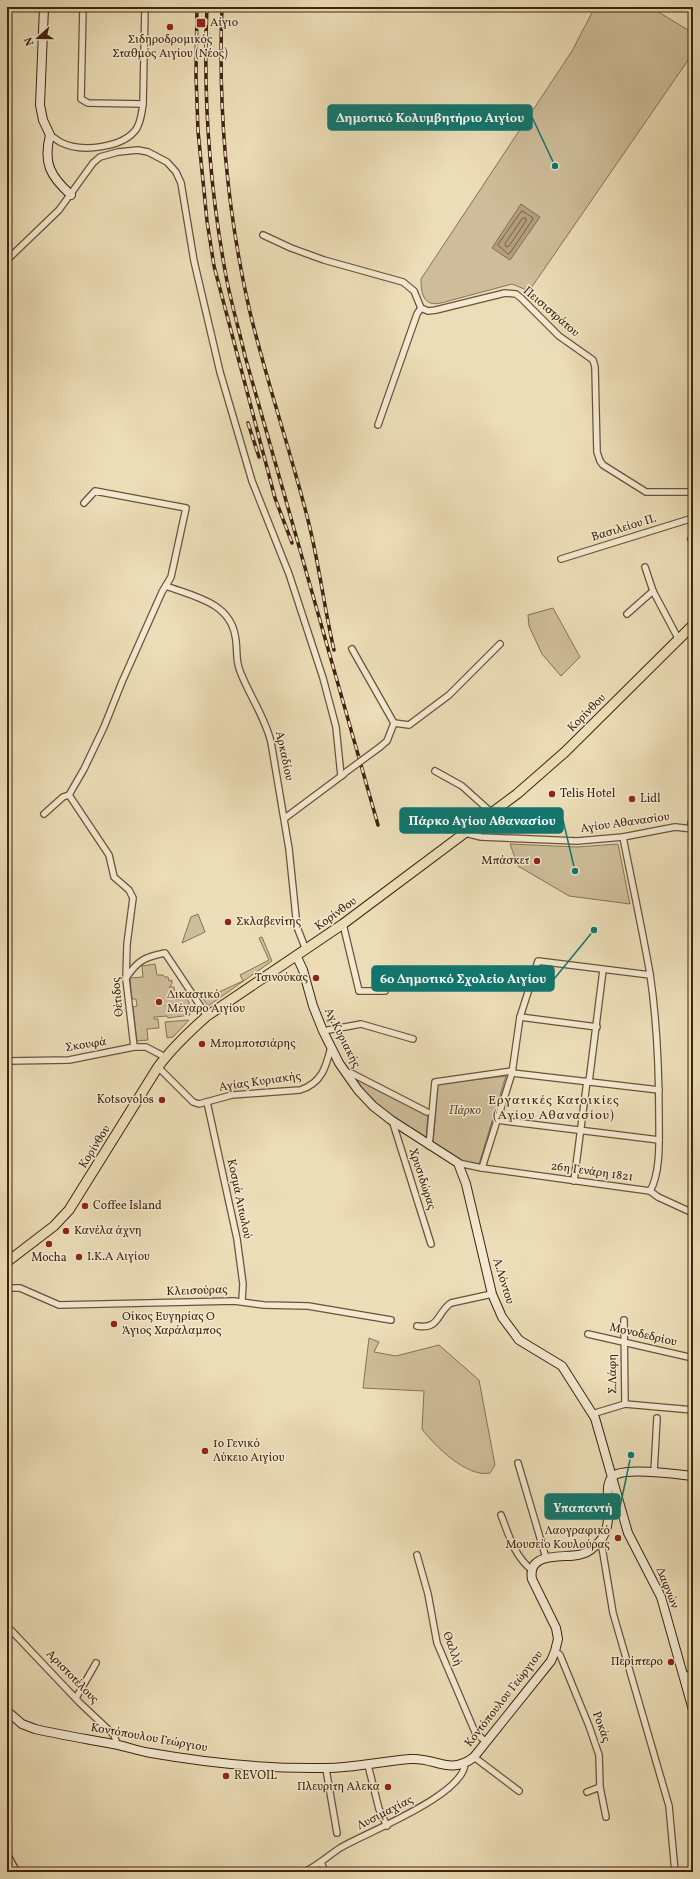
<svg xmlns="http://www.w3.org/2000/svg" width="700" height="1879" font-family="Vollkorn,serif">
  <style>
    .green { fill: #cebd9a; stroke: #887054 }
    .water { fill: #b19e7d; stroke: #846d50 }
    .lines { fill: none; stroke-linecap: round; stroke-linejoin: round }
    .shore { stroke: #796045; stroke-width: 1 }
    .street-casing { stroke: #6c5238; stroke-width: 8 }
    .secondary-casing { stroke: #41230d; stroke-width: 10 }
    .primary-casing { stroke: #41230d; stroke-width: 11 }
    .street { stroke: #f2e9d0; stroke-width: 5.5 }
    .secondary { stroke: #f2e9d0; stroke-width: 8 }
    .primary { stroke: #ebddb7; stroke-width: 9 }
    .rail-casing { stroke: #41230d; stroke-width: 3.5 }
    .rail { stroke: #f2e9d0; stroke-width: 2; stroke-dasharray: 6; stroke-linecap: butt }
    .street-bridge-casing { stroke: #6c5238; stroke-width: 8; stroke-linecap: butt }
    .street-bridge { stroke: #f2e9d0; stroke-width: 5.5 }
    .poi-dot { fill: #8f2418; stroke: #f2e9d0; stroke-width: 1.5 }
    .labels { text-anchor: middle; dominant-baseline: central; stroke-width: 3; stroke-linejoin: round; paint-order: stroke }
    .poi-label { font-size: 12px; fill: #41230d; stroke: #f2e9d0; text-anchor: start }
    .street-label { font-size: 12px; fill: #41230d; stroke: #f2e9d0 }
    .park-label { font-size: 12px; font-style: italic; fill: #644a30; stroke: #f2e9d0 }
    .neighbourhood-label { font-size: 13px; letter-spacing: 1px; fill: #41230d; stroke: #f2e9d0 }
    .leader { fill: none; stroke: #0f766e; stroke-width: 1.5 }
    .callout-dot { fill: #0f766e; stroke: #f2e9d0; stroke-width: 1.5 }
    .callout { fill: #0f766e; stroke: #0f766e; stroke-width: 1.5 }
    .callout-label { font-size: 13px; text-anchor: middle; font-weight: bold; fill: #fff }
  </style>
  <rect width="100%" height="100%" fill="#ebddb7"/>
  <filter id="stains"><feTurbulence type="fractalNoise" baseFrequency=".005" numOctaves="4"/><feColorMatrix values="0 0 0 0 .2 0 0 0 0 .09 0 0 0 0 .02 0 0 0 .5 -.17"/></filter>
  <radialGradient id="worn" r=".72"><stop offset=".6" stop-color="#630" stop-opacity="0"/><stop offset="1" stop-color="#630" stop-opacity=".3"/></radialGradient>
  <g class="green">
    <path d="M595 7H650L693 33V53L529 291 512 284 441 303C423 307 421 293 421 279L572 51Z"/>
    <polygon points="553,608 580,657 561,676 542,654 529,626 528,615"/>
    <polygon points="510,844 577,847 618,844 630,904 569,896 518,866"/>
    <polygon points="198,914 205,932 182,943 191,917"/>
    <polygon points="262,937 272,961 208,1006 200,994 205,992 208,997 243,981 240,975 269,960 259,938"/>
    <polygon points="155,964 157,975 163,975 165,977 168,977 169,981 172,980 172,984 169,987 174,987 176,999 180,999 179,993 182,992 189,1002 190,1015 168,1018 167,1016 154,1017 154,1019 158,1019 159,1028 147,1029 148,1040 137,1041 133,1007 137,1006 136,999 132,999 130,978 143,977 142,966"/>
    <polygon points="189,1020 173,1037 167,1038 165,1022"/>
    <polygon points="506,1076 479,1164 461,1161 433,1144 438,1084"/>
    <path d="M356 1078 428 1115 426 1139C406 1124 365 1102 356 1078Z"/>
    <path d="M369 1338 379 1342 374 1352 396 1356 439 1345 479 1380 495 1465 490 1473C467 1478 435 1446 422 1429L424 1391 363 1388Z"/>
  </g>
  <polygon class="water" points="521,204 540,217 510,260 492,248"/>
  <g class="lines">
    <g class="shore">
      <polygon points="522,211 532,217 533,219 510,253 508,254 498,245"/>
      <polygon points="523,218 526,218 526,221 509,246 506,247 505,244"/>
    </g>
    <defs>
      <g id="street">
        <polyline points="83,7 81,99 88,103 143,104"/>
        <path d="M50 135C53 137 57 140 60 142 81 153 124 148 137 128 141 120 142 113 143 104L145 7"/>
        <polyline points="263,235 291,248 324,260 403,282 414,291 421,308 428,311 436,310 505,293 516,294 521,298 559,336 593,360 595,367 597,452 600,461 603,465 646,492 693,492"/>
        <polyline points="7,260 59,210 93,163 100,157 118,152 138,150 148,152 167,162 176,172 181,183 194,261 220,372 252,481 289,574 323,678 336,727 341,776"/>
        <polyline points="378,425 417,314 421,308"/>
        <polyline points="84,503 95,491 186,508 171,577 162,592 122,682 104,727 84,769 69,795 109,855 114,877 129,890 133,898 127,944 126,979 134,1047"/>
        <polyline points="691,539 693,542"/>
        <polyline points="561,559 693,518"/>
        <polyline points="645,567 653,591"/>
        <path d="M166 586C192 596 229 602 235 635 238 647 235 660 240 671 249 695 265 717 271 742L289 849 297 927 306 950"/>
        <polyline points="627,614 653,591 679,640"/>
        <polyline points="352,649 394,723 387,741 380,747"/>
        <polyline points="394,723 409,725 449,695 500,644"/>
        <polyline points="435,771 462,786 492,813"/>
        <polyline points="44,814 63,797 69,795"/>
        <polyline points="285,818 344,774"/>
        <polyline points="690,828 693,815"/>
        <polyline points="465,833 481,837 577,841 623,837 675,827 693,829"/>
        <path d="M623 837C632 883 642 928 650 974 657 1021 659 1070 659 1117 659 1138 661 1173 650 1191"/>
        <polyline points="343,924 359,991 385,991"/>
        <path d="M126 978C138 960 145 957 165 953L207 1016"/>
        <polyline points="520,1017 597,1027"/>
        <polyline points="323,1031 361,1024 413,1039"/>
        <polyline points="7,1061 69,1060 134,1047 146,1047 165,1057"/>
        <path d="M158 1067 193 1102 199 1104 232 1095 300 1090C322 1083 326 1067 331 1047"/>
        <polyline points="345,1072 351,1073 427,1112"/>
        <polyline points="512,1073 659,1090"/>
        <polyline points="589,1082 603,970"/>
        <polyline points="207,1102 237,1239 243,1284 242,1301"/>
        <polyline points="392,1120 431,1244"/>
        <polyline points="497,1120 659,1140"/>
        <polyline points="429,1146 435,1082 512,1071"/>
        <polyline points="458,1163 482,1168 650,1191 658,1197 693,1213"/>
        <polyline points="482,1168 512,1073 520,1017 538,961 650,975"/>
        <polyline points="574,1181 587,1081"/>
        <polyline points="7,1288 20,1288 59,1305 234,1301 264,1305 308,1306 391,1320"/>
        <polyline points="624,1320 625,1404"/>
        <path d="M417 1326C440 1330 437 1312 451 1303L492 1294"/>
        <polyline points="588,1334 693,1358"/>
        <polyline points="592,1414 625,1404 693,1410"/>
        <polyline points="518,1463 546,1558"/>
        <polyline points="654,1472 657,1418"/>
        <path d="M501 1515C509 1535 514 1556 532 1570"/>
        <polyline points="601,1541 613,1613 669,1806 675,1872"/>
        <polyline points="417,1555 428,1594 437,1643 475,1732 486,1742"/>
        <polyline points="7,1626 80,1703 114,1735 117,1744"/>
        <polyline points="555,1651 560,1655 589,1726 599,1755 600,1787 606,1817"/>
        <polyline points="683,1676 693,1674"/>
        <polyline points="76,1698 96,1663"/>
        <polyline points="474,1757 519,1791"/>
        <polyline points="368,1765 379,1809 387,1826"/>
        <polyline points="326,1769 337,1833"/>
        <polyline points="587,1792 600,1787"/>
        <polyline points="321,1862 325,1872"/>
        <path d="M304 1872C317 1866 328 1856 340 1848 365 1833 465 1795 465 1763"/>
      </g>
      <g id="secondary">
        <path d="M44 7 40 105 43 120 50 135C43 163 50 176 71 195"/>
        <polyline points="297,957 303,970 313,1006 323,1031 339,1063 358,1090 373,1106 391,1120 458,1163 466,1184 492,1294 502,1317 519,1340 562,1366 595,1418 628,1533 661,1597 693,1710"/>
        <path d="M7 1711 22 1724 35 1729C61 1735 87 1739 113 1744 125 1746 138 1751 151 1753 208 1763 268 1769 326 1768 355 1768 382 1761 411 1759 435 1757 450 1776 474 1757L551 1661 555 1651 558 1639 556 1628 532 1579C527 1552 561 1558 578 1555 584 1554 590 1551 594 1547 623 1525 595 1482 617 1474 633 1468 675 1474 693 1476"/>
      </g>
      <g id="primary">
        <path d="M7 1262 54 1226 69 1210 158 1067C172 1048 189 1032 207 1016L343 924 517 794 565 752 693 625"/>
        <polyline points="7,1857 15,1872"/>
      </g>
    </defs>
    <use href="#street" class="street-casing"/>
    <use href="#secondary" class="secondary-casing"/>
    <use href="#primary" class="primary-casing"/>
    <use href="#street" class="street"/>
    <use href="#secondary" class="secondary"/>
    <use href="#primary" class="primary"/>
    <defs>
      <g id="rail">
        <polyline points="197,7 196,75 198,131 207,221 214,266 275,498 292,543"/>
        <path d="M207 7C203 95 210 189 226 276 231 303 239 329 245 356L378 825"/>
        <path d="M222 7C218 108 227 210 249 308 266 380 290 449 308 520 319 563 324 607 334 650"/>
        <polyline points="248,423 259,457"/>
      </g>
    </defs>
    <use href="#rail" class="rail-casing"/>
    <use href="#rail" class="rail"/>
    <defs>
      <polyline id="street-bridge" points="346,772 380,747"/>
    </defs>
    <use href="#street-bridge" class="street-bridge-casing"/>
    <use href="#street-bridge" class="street-bridge"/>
  </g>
  <g class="poi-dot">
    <rect x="196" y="18" width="10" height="10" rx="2"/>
    <circle cx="170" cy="27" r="4"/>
    <circle cx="552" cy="794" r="4"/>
    <circle cx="632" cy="799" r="4"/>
    <circle cx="537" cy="861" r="4"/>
    <circle cx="228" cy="922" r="4"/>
    <circle cx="316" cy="978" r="4"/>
    <circle cx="159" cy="1002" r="4"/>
    <circle cx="202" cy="1044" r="4"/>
    <circle cx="162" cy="1100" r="4"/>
    <circle cx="85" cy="1206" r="4"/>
    <circle cx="66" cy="1231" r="4"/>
    <circle cx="49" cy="1244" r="4"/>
    <circle cx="79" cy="1257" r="4"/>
    <circle cx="114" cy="1324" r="4"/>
    <circle cx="205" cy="1451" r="4"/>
    <circle cx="618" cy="1538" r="4"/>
    <circle cx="671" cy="1662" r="4"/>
    <circle cx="226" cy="1776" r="4"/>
    <circle cx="388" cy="1787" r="4"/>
  </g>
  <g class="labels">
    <g class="poi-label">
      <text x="210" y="23">Αίγιο</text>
      <text x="170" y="40" text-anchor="middle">Σιδηροδρομικός<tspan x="170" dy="14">Σταθμός Αιγίου (Νέος)</tspan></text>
      <text x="560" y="794">Telis Hotel</text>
      <text x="640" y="799">Lidl</text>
      <text x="529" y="861" text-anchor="end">Μπάσκετ</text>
      <text x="236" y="922">Σκλαβενίτης</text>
      <text x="308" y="978" text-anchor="end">Τσινούκας</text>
      <text x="167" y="995">Δικαστικό<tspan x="167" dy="14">Μέγαρο Αιγίου</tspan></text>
      <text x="210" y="1044">Μπομποτσιάρης</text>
      <text x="154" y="1100" text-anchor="end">Kotsovolos</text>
      <text x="93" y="1206">Coffee Island</text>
      <text x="74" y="1231">Κανέλα άχνη</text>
      <text x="87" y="1257">Ι.Κ.Α Αιγίου</text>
      <text x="49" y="1258" text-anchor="middle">Mocha</text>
      <text x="122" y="1317">Οίκος Ευγηρίας Ο<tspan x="122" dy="14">Άγιος Χαράλαμπος</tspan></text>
      <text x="213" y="1444">1o Γενικό<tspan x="213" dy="14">Λύκειο Αιγίου</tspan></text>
      <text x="610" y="1531" text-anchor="end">Λαογραφικό<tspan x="610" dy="14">Μουσείο Κουλούρας</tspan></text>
      <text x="663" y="1662" text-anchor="end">Περίπτερο</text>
      <text x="234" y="1776">REVOIL</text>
      <text x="380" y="1787" text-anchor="end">Πλευριτη Αλεκα</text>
    </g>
    <g class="street-label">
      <text transform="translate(551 312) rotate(41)">Πεισιστράτου</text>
      <text transform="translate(624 528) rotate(-17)">Βασιλείου Π.</text>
      <text transform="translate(587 713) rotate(-45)">Κορίνθου</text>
      <text transform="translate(284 756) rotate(78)">Αρκαδίου</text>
      <text transform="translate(625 823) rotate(-8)">Αγίου Αθανασίου</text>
      <text transform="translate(336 914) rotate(-36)">Κορίνθου</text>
      <text transform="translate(118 997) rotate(-95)">Θέτιδος</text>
      <text transform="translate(342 1038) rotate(63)">Αγ.Κυριακής</text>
      <text transform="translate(86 1045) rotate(-9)">Σκουφά</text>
      <text transform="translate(260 1082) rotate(-8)">Αγίας Κυριακής</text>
      <text transform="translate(95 1147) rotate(-58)">Κορίνθου</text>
      <text transform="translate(592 1172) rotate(8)">26η Γενάρη 1821</text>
      <text transform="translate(422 1179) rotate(72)">Χρυσιδώρας</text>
      <text transform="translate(239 1199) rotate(78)">Κοσμά Αιτωλού</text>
      <text transform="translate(503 1281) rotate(73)">Α.Λόντου</text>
      <text transform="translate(197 1291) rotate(-2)">Κλεισούρας</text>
      <text transform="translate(643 1335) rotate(13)">Μονοδεδρίου</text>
      <text transform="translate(613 1374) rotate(-91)">Σ.Λάφη</text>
      <text transform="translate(667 1588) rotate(68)">Δαφνών</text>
      <text transform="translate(452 1649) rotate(70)">Θαλλή</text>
      <text transform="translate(72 1677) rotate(46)">Αριστοτέλους</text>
      <text transform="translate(504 1699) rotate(-52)">Κοντόπουλου Γεώργιου</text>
      <text transform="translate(601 1727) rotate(70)">Ροκάς</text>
      <text transform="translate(149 1738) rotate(10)">Κοντόπουλου Γεώργιου</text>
      <text transform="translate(385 1813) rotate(-27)">Λυσιμαχίας</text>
    </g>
    <g class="park-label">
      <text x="465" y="1111">Πάρκο</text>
    </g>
    <g class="neighbourhood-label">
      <text x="554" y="1101">Εργατικές Κατοικίες<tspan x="554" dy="15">(Αγίου Αθανασίου)</tspan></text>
    </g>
  </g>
  <path class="leader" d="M555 166L532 117M575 871L563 820M594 930L554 979M631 1455L620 1507"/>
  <g class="callout-dot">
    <circle cx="555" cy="166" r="4"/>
    <circle cx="575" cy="871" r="4"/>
    <circle cx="594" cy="930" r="4"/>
    <circle cx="631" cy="1455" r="4"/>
  </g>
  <g class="callout">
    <rect x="328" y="105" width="204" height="25" rx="4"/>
    <rect x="400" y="808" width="163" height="25" rx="4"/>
    <rect x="372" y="966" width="182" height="25" rx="4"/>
    <rect x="545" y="1494" width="75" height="25" rx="4"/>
  </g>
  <g class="callout-label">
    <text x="430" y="122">Δημοτικό Κολυμβητήριο Αιγίου</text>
    <text x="482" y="825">Πάρκο Αγίου Αθανασίου</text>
    <text x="463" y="983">6ο Δημοτικό Σχολείο Αιγίου</text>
    <text x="583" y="1512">Υπαπαντή</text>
  </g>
  <rect width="700" height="1879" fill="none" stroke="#ebddb7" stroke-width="24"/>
  <rect x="8" y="8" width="684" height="1863" fill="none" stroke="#41230d" stroke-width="2"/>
  <rect x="12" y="12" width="676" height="1855" fill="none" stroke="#41230d"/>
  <g transform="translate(38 38) rotate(249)" stroke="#f2e9d0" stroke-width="3" paint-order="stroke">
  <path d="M0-3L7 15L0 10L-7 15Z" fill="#41230d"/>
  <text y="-6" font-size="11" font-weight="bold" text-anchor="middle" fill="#41230d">N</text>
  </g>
  <rect width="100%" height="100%" filter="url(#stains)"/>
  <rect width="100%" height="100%" fill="url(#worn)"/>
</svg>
